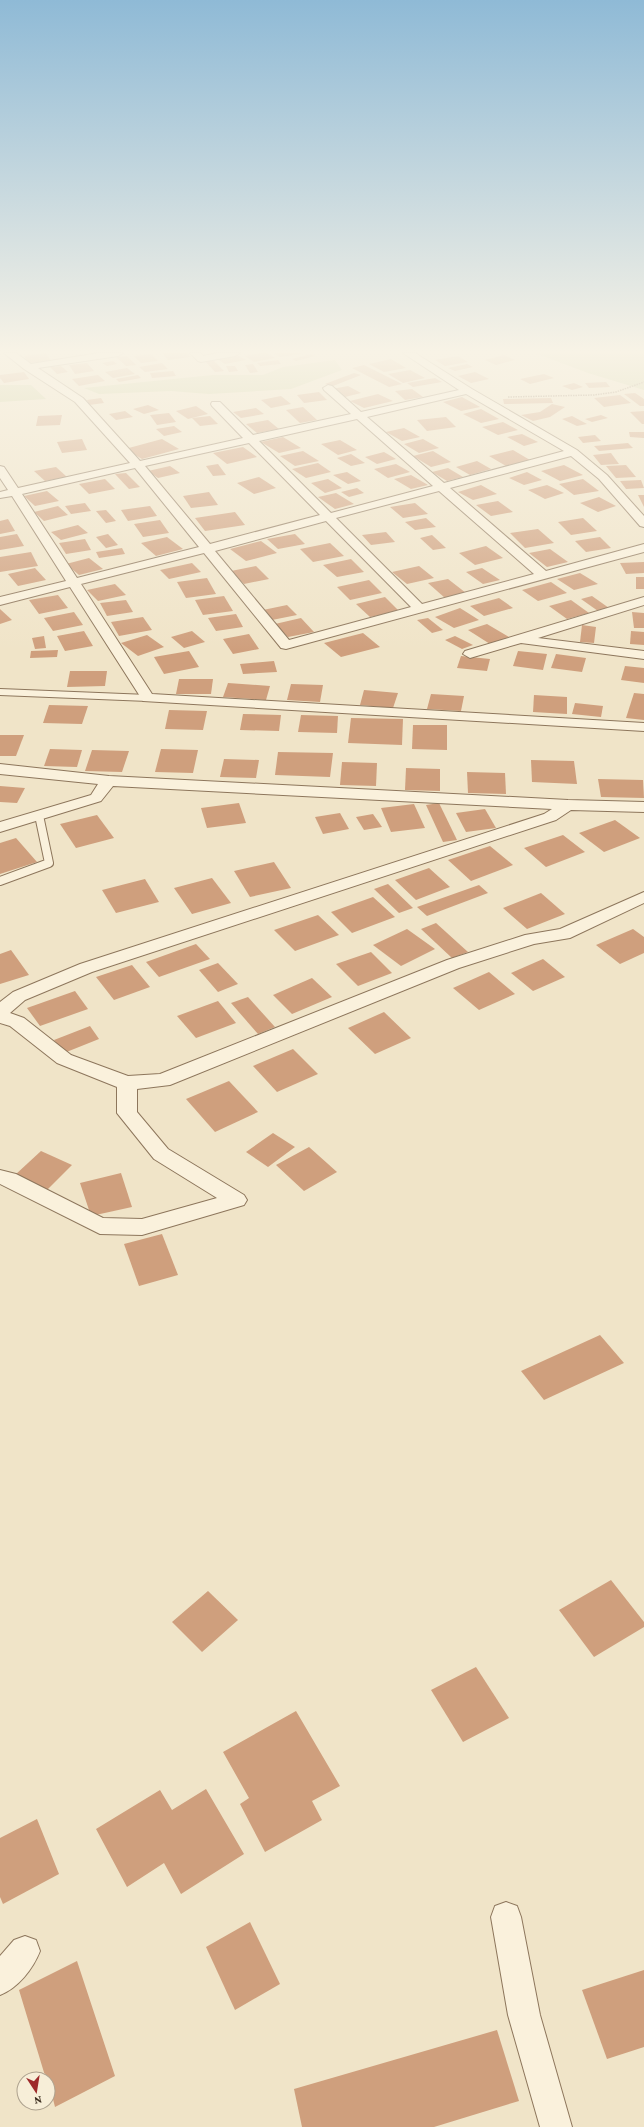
<svg xmlns="http://www.w3.org/2000/svg" width="644" height="2127" font-family="'Crimson Pro',serif">
  <style>
    .green { fill: #c9cf9b }
    .building { fill: #cf9f7d }
    .lines { fill: none; stroke-linecap: round; stroke-linejoin: round }
    .lane-far1-casing { stroke: #8d765c; stroke-width: 8 }
    .lane-casing { stroke: #8d765c; stroke-width: 10 }
    .street-casing { stroke: #8d765c; stroke-width: 2 }
    .path { stroke: #8d765c; stroke-width: 1.5; stroke-dasharray: 1.5 1; stroke-linecap: butt }
    .lane-far1 { stroke: #faf1dc; stroke-width: 6 }
    .lane { stroke: #faf1dc; stroke-width: 8 }
    .street { fill: #faf1dc; fill-rule: evenodd }
  </style>
  <rect width="100%" height="100%" fill="#f0e4c8"/>
  <g class="green">
    <polygon points="535,353 644,353 644,390 588,373"/>
    <polygon points="335,360 342,370 291,389 209,394 171,391 99,394 84,388 213,375 263,375 283,367"/>
    <polygon points="0,385 31,385 46,399 0,402"/>
  </g>
  <g class="building">
    <polygon points="46,353 51,361 29,363 24,356"/>
    <polygon points="162,353 187,353 190,357 168,360"/>
    <polygon points="260,353 267,353 275,358 254,362 245,356"/>
    <polygon points="274,353 301,353 301,354 280,357"/>
    <polygon points="151,354 158,361 141,363 134,356"/>
    <polygon points="311,354 315,356 296,361 292,359"/>
    <polygon points="237,355 246,360 225,364 217,359"/>
    <polygon points="504,355 515,360 496,365 485,360"/>
    <polygon points="127,356 136,365 126,366 116,357"/>
    <polygon points="458,356 468,362 445,366 435,360"/>
    <polygon points="212,359 224,371 215,372 204,360"/>
    <polygon points="391,359 406,368 384,372 369,364"/>
    <polygon points="278,360 281,364 260,366 257,363"/>
    <polygon points="113,361 117,364 107,366 102,363"/>
    <polygon points="87,363 94,371 75,374 69,365"/>
    <polygon points="162,363 168,369 145,372 139,367"/>
    <polygon points="253,364 258,372 250,373 245,365"/>
    <polygon points="467,364 473,367 455,371 448,368"/>
    <polygon points="364,365 402,384 389,387 352,368"/>
    <polygon points="61,366 68,372 57,374 50,367"/>
    <polygon points="226,366 235,366 238,371 229,372"/>
    <polygon points="127,368 135,374 113,378 105,372"/>
    <polygon points="410,370 425,378 403,383 388,374"/>
    <polygon points="173,371 176,376 152,378 150,373"/>
    <polygon points="24,372 29,379 4,383 0,378 0,375"/>
    <polygon points="475,372 489,379 471,383 458,376"/>
    <polygon points="354,373 361,375 333,386 325,384"/>
    <polygon points="544,374 554,378 530,384 520,379"/>
    <polygon points="98,375 105,381 79,386 72,379"/>
    <polygon points="138,375 141,378 119,382 116,379"/>
    <polygon points="435,378 442,382 413,387 407,383"/>
    <polygon points="606,382 610,387 589,388 585,383"/>
    <polygon points="574,383 583,387 572,390 562,386"/>
    <polygon points="348,386 361,393 345,397 332,389"/>
    <polygon points="412,389 423,397 405,400 395,391"/>
    <polygon points="319,392 327,400 304,403 297,395"/>
    <polygon points="635,393 644,399 644,406 640,406 624,394"/>
    <polygon points="378,394 393,401 364,408 350,401"/>
    <polygon points="620,395 631,403 604,407 594,398"/>
    <polygon points="281,396 291,404 271,408 261,400"/>
    <polygon points="462,397 480,407 461,411 443,402"/>
    <polygon points="101,398 104,403 89,405 87,400"/>
    <polygon points="551,398 553,403 504,404 503,399"/>
    <polygon points="552,404 565,407 550,417 533,421 521,415 540,412"/>
    <polygon points="148,405 159,410 144,414 133,409"/>
    <polygon points="196,406 208,414 188,419 176,411"/>
    <polygon points="303,407 317,420 300,423 286,410"/>
    <polygon points="256,408 264,414 241,418 233,412"/>
    <polygon points="481,409 499,419 481,423 463,414"/>
    <polygon points="125,411 133,417 116,420 109,414"/>
    <polygon points="644,411 644,424 642,424 630,412"/>
    <polygon points="169,413 176,422 157,425 150,415"/>
    <polygon points="62,415 60,425 36,426 38,416"/>
    <polygon points="601,415 608,418 592,422 585,419"/>
    <polygon points="210,416 218,424 200,426 192,418"/>
    <polygon points="572,416 587,424 577,426 562,419"/>
    <polygon points="446,417 456,427 427,431 417,420"/>
    <polygon points="268,420 279,429 257,433 246,424"/>
    <polygon points="503,422 518,430 498,435 482,427"/>
    <polygon points="174,426 182,432 164,436 156,429"/>
    <polygon points="404,428 420,437 402,441 386,432"/>
    <polygon points="629,432 644,432 644,438 630,437"/>
    <polygon points="522,434 538,442 524,446 507,437"/>
    <polygon points="595,435 601,441 583,443 578,437"/>
    <polygon points="283,437 301,448 279,453 261,442"/>
    <polygon points="82,439 87,450 62,453 57,442"/>
    <polygon points="162,439 179,449 142,459 125,449"/>
    <polygon points="423,439 439,448 419,453 404,444"/>
    <polygon points="340,440 357,450 338,455 321,444"/>
    <polygon points="628,443 633,448 599,451 594,446"/>
    <polygon points="243,447 257,457 227,464 213,453"/>
    <polygon points="513,450 530,460 506,466 489,456"/>
    <polygon points="303,451 319,461 295,466 280,456"/>
    <polygon points="433,451 451,462 431,467 413,456"/>
    <polygon points="384,452 396,459 377,464 365,457"/>
    <polygon points="611,453 619,464 601,465 593,455"/>
    <polygon points="351,454 365,463 351,466 337,458"/>
    <polygon points="477,461 491,469 470,475 456,467"/>
    <polygon points="318,463 331,472 306,478 292,469"/>
    <polygon points="218,464 226,475 213,476 206,466"/>
    <polygon points="396,464 410,472 388,478 374,469"/>
    <polygon points="564,465 583,475 560,481 541,471"/>
    <polygon points="626,465 636,477 616,478 606,466"/>
    <polygon points="170,466 180,473 158,478 148,471"/>
    <polygon points="56,467 67,477 45,481 34,471"/>
    <polygon points="448,468 463,477 447,481 432,472"/>
    <polygon points="347,472 361,481 348,484 333,475"/>
    <polygon points="527,472 542,480 524,485 509,478"/>
    <polygon points="126,473 140,487 129,489 115,474"/>
    <polygon points="411,475 428,485 411,489 394,479"/>
    <polygon points="259,477 276,488 254,494 237,483"/>
    <polygon points="105,479 115,489 89,494 79,484"/>
    <polygon points="328,479 342,488 325,493 311,483"/>
    <polygon points="583,479 599,491 574,495 559,484"/>
    <polygon points="641,480 644,488 626,489 620,481"/>
    <polygon points="481,485 497,494 473,500 458,492"/>
    <polygon points="547,485 564,493 545,499 528,490"/>
    <polygon points="357,488 364,493 349,497 341,492"/>
    <polygon points="47,491 59,501 35,506 24,496"/>
    <polygon points="209,492 218,505 191,508 183,496"/>
    <polygon points="336,493 354,504 335,509 318,497"/>
    <polygon points="638,495 644,495 644,507"/>
    <polygon points="599,497 616,506 598,512 580,503"/>
    <polygon points="498,501 513,512 491,516 476,505"/>
    <polygon points="85,503 91,511 71,514 65,506"/>
    <polygon points="415,503 428,514 403,518 390,507"/>
    <polygon points="58,506 68,515 44,521 34,512"/>
    <polygon points="150,506 157,516 128,521 121,510"/>
    <polygon points="106,510 116,521 106,523 96,511"/>
    <polygon points="235,512 245,525 205,531 195,518"/>
    <polygon points="426,518 436,527 415,530 405,522"/>
    <polygon points="583,518 597,531 571,535 558,522"/>
    <polygon points="8,519 15,531 0,534 0,521"/>
    <polygon points="160,520 169,533 143,537 134,524"/>
    <polygon points="78,525 88,533 61,540 51,532"/>
    <polygon points="538,529 554,543 525,548 510,533"/>
    <polygon points="386,532 395,542 371,545 362,535"/>
    <polygon points="17,534 24,546 0,550 0,537"/>
    <polygon points="108,534 118,545 106,548 96,537"/>
    <polygon points="295,534 305,544 278,549 267,539"/>
    <polygon points="432,535 446,548 433,550 420,538"/>
    <polygon points="167,537 183,549 156,556 141,543"/>
    <polygon points="600,537 611,548 586,552 575,541"/>
    <polygon points="85,539 91,550 66,554 59,543"/>
    <polygon points="261,541 277,553 246,561 230,549"/>
    <polygon points="330,543 344,556 313,562 300,549"/>
    <polygon points="486,546 503,558 475,565 459,553"/>
    <polygon points="122,548 125,554 99,558 96,552"/>
    <polygon points="550,549 568,562 547,567 529,553"/>
    <polygon points="31,552 38,566 0,572 0,557"/>
    <polygon points="89,558 103,569 79,575 66,564"/>
    <polygon points="351,559 364,572 337,577 323,565"/>
    <polygon points="644,562 644,573 626,574 620,563"/>
    <polygon points="192,563 201,572 169,579 160,570"/>
    <polygon points="256,566 269,579 244,584 231,571"/>
    <polygon points="419,566 434,578 407,584 392,572"/>
    <polygon points="35,568 46,580 18,586 8,574"/>
    <polygon points="482,568 500,580 483,584 466,572"/>
    <polygon points="580,573 598,584 574,590 557,579"/>
    <rect x="636" y="577" width="8" height="12"/>
    <polygon points="207,578 216,594 186,598 177,582"/>
    <polygon points="448,579 466,593 445,598 428,583"/>
    <polygon points="369,580 382,593 350,600 337,587"/>
    <polygon points="551,582 567,593 538,601 522,590"/>
    <polygon points="115,584 126,595 98,601 87,590"/>
    <polygon points="58,595 68,608 39,614 29,600"/>
    <polygon points="224,596 233,611 203,615 195,600"/>
    <polygon points="592,596 609,608 598,611 581,599"/>
    <polygon points="385,597 399,611 370,617 356,604"/>
    <polygon points="499,598 513,608 484,616 470,606"/>
    <polygon points="126,600 133,612 107,616 100,603"/>
    <polygon points="571,600 589,613 567,619 549,606"/>
    <polygon points="287,605 297,615 272,620 263,610"/>
    <polygon points="460,608 479,620 454,628 435,617"/>
    <polygon points="0,609 12,620 0,624"/>
    <polygon points="74,612 83,625 53,631 44,618"/>
    <polygon points="632,612 644,613 644,628 634,628"/>
    <polygon points="236,614 243,627 216,631 208,618"/>
    <polygon points="143,617 152,630 119,636 111,622"/>
    <polygon points="301,618 314,632 288,637 275,624"/>
    <polygon points="428,618 443,630 432,633 417,620"/>
    <polygon points="487,624 509,637 490,644 468,630"/>
    <polygon points="582,625 596,627 594,643 580,642"/>
    <polygon points="84,631 93,646 65,651 57,636"/>
    <polygon points="192,631 205,642 184,648 171,637"/>
    <polygon points="631,631 644,632 644,645 630,644"/>
    <polygon points="363,633 380,647 341,657 324,643"/>
    <polygon points="249,634 259,649 233,654 223,639"/>
    <polygon points="147,635 164,647 138,656 121,643"/>
    <polygon points="44,636 46,648 35,649 32,638"/>
    <polygon points="455,636 473,645 462,649 445,640"/>
    <polygon points="58,650 57,657 30,658 31,651"/>
    <polygon points="189,651 199,667 164,674 154,657"/>
    <polygon points="518,651 547,654 543,670 513,666"/>
    <polygon points="556,654 586,658 582,672 551,668"/>
    <polygon points="461,656 490,659 487,671 457,668"/>
    <polygon points="274,661 277,672 243,674 240,664"/>
    <polygon points="625,666 644,668 644,683 621,680"/>
    <polygon points="70,671 107,671 105,686 67,687"/>
    <polygon points="179,679 213,679 211,694 176,694"/>
    <polygon points="228,683 270,686 266,700 223,697"/>
    <polygon points="291,684 323,685 320,702 287,700"/>
    <polygon points="364,690 398,693 393,708 360,705"/>
    <polygon points="634,693 644,694 644,720 626,718"/>
    <polygon points="431,694 464,696 461,711 427,709"/>
    <polygon points="534,695 567,697 567,714 533,712"/>
    <polygon points="575,703 603,706 601,717 572,714"/>
    <polygon points="49,705 88,706 82,724 43,723"/>
    <polygon points="169,710 207,711 203,730 165,729"/>
    <polygon points="243,714 281,715 279,731 240,730"/>
    <polygon points="301,715 338,716 337,733 298,732"/>
    <polygon points="351,718 403,719 402,745 348,743"/>
    <polygon points="413,725 447,725 447,750 412,749"/>
    <polygon points="0,735 24,735 16,756 0,756"/>
    <polygon points="50,749 82,750 77,767 44,766"/>
    <polygon points="161,749 198,750 193,773 155,772"/>
    <polygon points="92,750 129,751 122,772 85,771"/>
    <polygon points="278,752 333,753 330,777 275,775"/>
    <polygon points="224,759 259,760 256,778 220,777"/>
    <polygon points="531,760 574,761 577,784 532,782"/>
    <polygon points="342,762 377,763 376,786 340,785"/>
    <polygon points="406,768 440,769 440,791 405,790"/>
    <polygon points="467,772 505,773 506,794 468,793"/>
    <polygon points="598,779 643,780 644,798 601,797"/>
    <polygon points="0,786 25,788 17,803 0,802"/>
    <polygon points="239,803 246,823 207,828 201,808"/>
    <polygon points="439,803 457,840 443,842 426,805"/>
    <polygon points="414,804 425,828 391,832 381,808"/>
    <polygon points="485,809 496,828 466,832 456,813"/>
    <polygon points="340,813 349,829 323,834 315,817"/>
    <polygon points="373,814 382,827 364,830 356,817"/>
    <polygon points="97,815 114,838 76,848 60,824"/>
    <polygon points="615,820 640,838 604,852 579,833"/>
    <polygon points="563,835 585,852 546,867 524,848"/>
    <polygon points="16,838 37,862 0,874 0,843"/>
    <polygon points="490,846 513,865 471,881 448,860"/>
    <polygon points="274,862 291,888 250,897 234,871"/>
    <polygon points="429,868 450,887 416,900 395,880"/>
    <polygon points="212,878 231,903 192,914 174,888"/>
    <polygon points="145,879 159,902 116,913 102,890"/>
    <polygon points="388,884 413,908 399,913 374,889"/>
    <polygon points="479,885 488,893 427,916 417,907"/>
    <polygon points="541,893 565,914 527,929 503,908"/>
    <polygon points="373,897 395,917 352,933 331,912"/>
    <polygon points="318,915 339,935 295,951 274,930"/>
    <polygon points="436,923 468,952 452,958 421,929"/>
    <polygon points="407,929 435,949 401,966 373,945"/>
    <polygon points="633,929 644,937 644,953 620,964 596,945"/>
    <polygon points="196,944 210,959 159,977 146,962"/>
    <polygon points="11,950 29,975 0,984 0,954"/>
    <polygon points="371,952 392,973 358,986 336,964"/>
    <polygon points="543,959 565,977 533,991 511,973"/>
    <polygon points="218,963 238,984 218,992 199,970"/>
    <polygon points="132,965 150,987 114,1000 96,977"/>
    <polygon points="489,972 515,994 479,1010 453,988"/>
    <polygon points="312,978 332,997 292,1014 273,995"/>
    <polygon points="75,991 88,1009 40,1026 27,1008"/>
    <polygon points="248,997 275,1027 258,1034 231,1003"/>
    <polygon points="218,1001 236,1023 196,1038 177,1016"/>
    <polygon points="384,1012 411,1038 375,1054 348,1028"/>
    <polygon points="90,1026 99,1039 64,1053 54,1040"/>
    <polygon points="293,1049 318,1074 277,1092 253,1066"/>
    <polygon points="229,1081 258,1112 215,1132 186,1099"/>
    <polygon points="273,1133 295,1147 268,1167 246,1152"/>
    <polygon points="309,1147 337,1172 304,1191 276,1165"/>
    <polygon points="41,1151 72,1165 47,1190 15,1175"/>
    <polygon points="121,1173 132,1207 91,1216 80,1183"/>
    <polygon points="162,1234 178,1275 139,1286 124,1244"/>
    <polygon points="600,1335 624,1363 544,1400 521,1371"/>
    <polygon points="611,1580 644,1622 644,1627 594,1657 559,1610"/>
    <polygon points="208,1591 238,1620 202,1652 172,1622"/>
    <polygon points="476,1667 509,1718 463,1742 431,1690"/>
    <polygon points="296,1711 340,1786 312,1801 322,1820 265,1852 240,1804 249,1798 223,1752"/>
    <polygon points="206,1789 244,1854 181,1894 164,1863 127,1887 96,1829 160,1790 172,1810"/>
    <polygon points="37,1819 59,1874 3,1904 0,1897 0,1838"/>
    <polygon points="250,1922 280,1984 235,2010 206,1947"/>
    <polygon points="77,1961 115,2076 55,2107 48,2079 46,2079 19,1990"/>
    <polygon points="644,1970 644,2047 607,2059 582,1990"/>
    <polygon points="497,2030 519,2101 434,2127 302,2127 294,2089"/>
  </g>
  <g class="lines">
    <defs>
      <g id="lane-far1">
        <polyline points="0,692 148,698"/>
        <polyline points="40,821 40,815"/>
      </g>
      <polyline id="lane" points="0,881 49,863 40,820"/>
      <g id="street">
        <path d="M4 353H16L31 364 99 353H123L118 356 38 368 83 398 140 461 243 438 212 406 211 404 212 402H220L253 435 351 414 324 390 323 388 328 385 332 386 361 412 459 390 403 353H415L472 389 577 450 607 475 644 516V527L640 526 599 479 571 456 450 488 546 571 644 544V552L286 649 281 648 204 553 81 584 152 694 644 723V731L143 701 70 587 0 605V597L66 581 12 496 0 498V492L8 490 0 478V466L4 467 18 488 130 463 75 402 24 369ZM466 394 564 451 444 483 367 417ZM357 419 433 486 331 513 259 441ZM249 443 320 515 210 544 145 466ZM135 468 199 547 77 578 22 494ZM439 491 534 574 422 604 336 518ZM326 521 411 607 289 640 215 551Z"/>
        <polygon points="190,353 201,353 203,356 218,353 240,353 235,356 201,362 198,361"/>
        <polygon points="644,597 644,605 538,638 644,651 644,659 521,643 470,658 463,654 465,651"/>
        <polygon points="0,764 109,776 568,800 644,802 644,812 571,810 556,820 92,972 25,1000 10,1013 24,1018 71,1055 128,1076 160,1074 447,960 525,935 560,929 644,892 644,903 570,938 534,944 459,968 170,1085 137,1089 137,1112 168,1149 244,1195 247,1200 244,1205 142,1235 100,1234 0,1184 0,1170 16,1174 103,1218 142,1219 217,1198 154,1159 117,1113 117,1087 57,1063 10,1026 0,1023 0,1002 13,992 80,964 544,814 552,809 113,786 101,801 0,832 0,822 91,795 98,784 0,774"/>
        <polygon points="506,1902 517,1906 521,1917 540,2015 572,2127 540,2127 508,2015 491,1917 495,1906"/>
        <path d="M25 1936 36 1940 40 1951C33 1969 18 1988 0 1995V1956L14 1940Z"/>
      </g>
    </defs>
    <use href="#lane-far1" class="lane-far1-casing"/>
    <use href="#lane" class="lane-casing"/>
    <use href="#street" class="street-casing"/>
    <polyline class="path" points="508,397 594,395 616,392 644,382"/>
    <use href="#lane-far1" class="lane-far1"/>
    <use href="#lane" class="lane"/>
    <use href="#street" class="street"/>
  </g>
  <linearGradient id="sky" x2="0" y2="1"><stop stop-color="#8fbad6"/><stop offset="0.54" stop-color="#f8f3e6"/><stop offset="1" stop-color="#f8f3e6" stop-opacity="0"/></linearGradient>
  <rect width="644" height="651" fill="url(#sky)"/>
  <g transform="translate(36 2091) rotate(168)"><circle r="19" fill="#f7eed8" stroke="#ada18e"/>
  <path d="M0-3L7 15L0 10L-7 15Z" fill="#9e2a2b"/>
  <text y="-6" font-size="11" font-weight="bold" text-anchor="middle" fill="#3d2e20">N</text>
  </g>
</svg>
